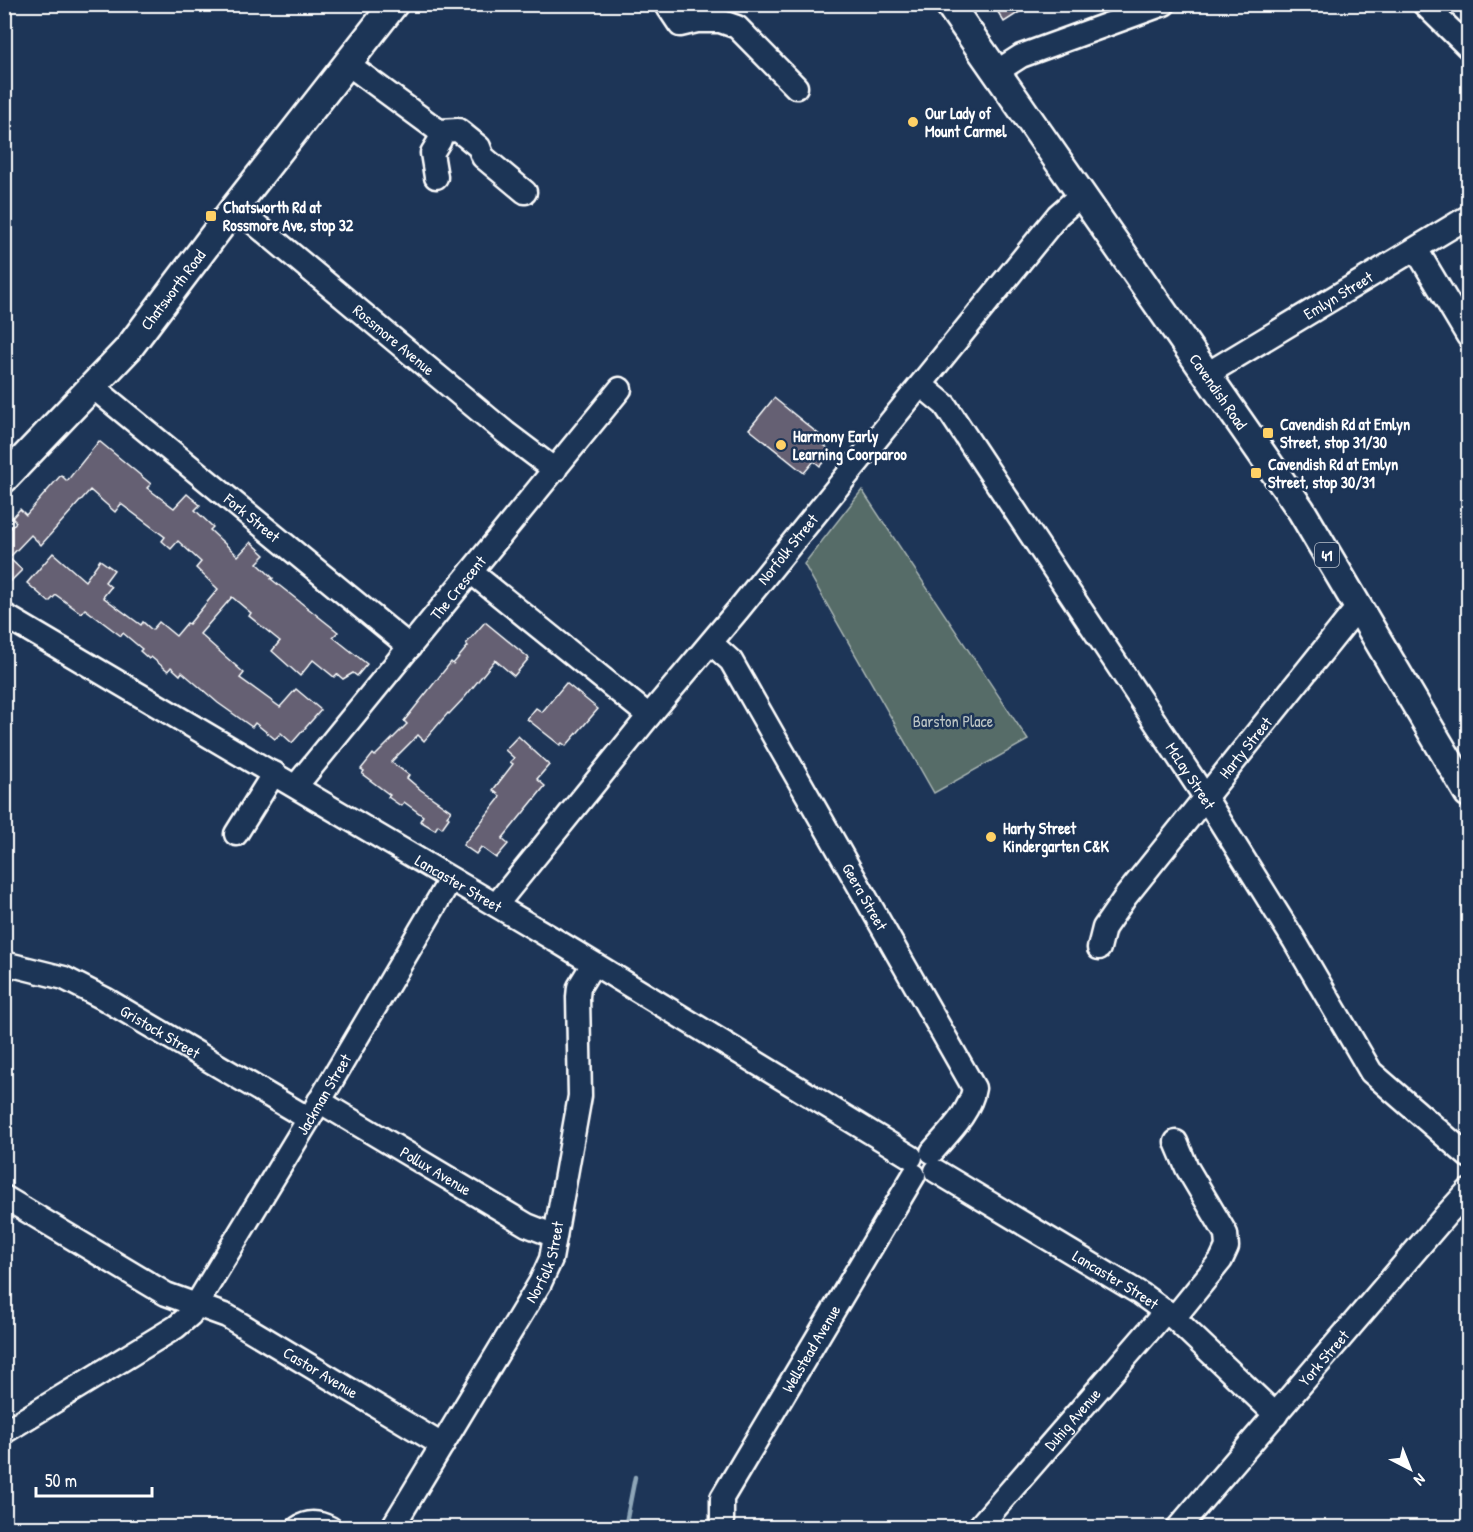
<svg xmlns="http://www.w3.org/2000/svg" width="1473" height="1532" font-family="'Patrick Hand',sans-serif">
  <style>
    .green { fill: #566c68; stroke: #aab6b4; stroke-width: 1.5 }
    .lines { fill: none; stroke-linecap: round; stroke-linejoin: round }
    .stream { stroke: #8ea6b8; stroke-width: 4.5 }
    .building { fill: #656173; stroke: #fff; stroke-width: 1.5 }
    .minor-casing { stroke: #fff; stroke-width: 27 }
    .major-casing { stroke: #fff; stroke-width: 32 }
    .minor { stroke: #1d3557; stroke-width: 22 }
    .major { stroke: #1d3557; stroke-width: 27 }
    .poi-dot { fill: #ffd166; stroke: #1d3557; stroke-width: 2 }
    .labels { text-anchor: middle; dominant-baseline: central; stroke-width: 5; stroke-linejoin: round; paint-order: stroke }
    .shield { fill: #1d3557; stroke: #bbc2cd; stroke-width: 1.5 }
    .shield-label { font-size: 15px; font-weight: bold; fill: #fff }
    .poi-label { font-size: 16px; font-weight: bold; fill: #fff; stroke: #1d3557; text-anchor: start }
    .street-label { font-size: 16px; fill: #fff; stroke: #1d3557 }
    .park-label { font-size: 16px; fill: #bbc4c3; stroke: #1d3557 }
  </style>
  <rect width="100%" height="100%" fill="#1d3557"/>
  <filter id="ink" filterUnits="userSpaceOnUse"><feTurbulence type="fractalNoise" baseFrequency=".0167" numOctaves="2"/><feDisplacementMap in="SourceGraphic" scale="12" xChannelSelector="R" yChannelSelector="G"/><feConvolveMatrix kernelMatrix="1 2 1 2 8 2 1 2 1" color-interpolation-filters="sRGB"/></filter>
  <g filter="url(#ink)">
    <polygon class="green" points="862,490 1028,740 934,793 804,564"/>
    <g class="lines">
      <polyline class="stream" points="625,1528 635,1477"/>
    </g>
    <g class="building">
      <polygon points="993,4 1032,4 1004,22"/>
      <polygon points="774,398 827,441 824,445 832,452 820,466 814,461 804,473 749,429"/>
      <polygon points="99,441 151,484 147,488 174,508 187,494 200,505 195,510 213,527 210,530 238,556 251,542 265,555 257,563 273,578 271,579 338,632 333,637 367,664 357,676 353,673 343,679 337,674 334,677 313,660 300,676 272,651 280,641 249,616 251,613 232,597 200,634 244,673 240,678 280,707 296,689 321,710 292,743 281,733 275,739 255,723 252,727 218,703 182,672 180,675 171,667 168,671 151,657 149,659 140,651 142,649 123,633 121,636 85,609 81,613 56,595 49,602 27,583 53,553 85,581 100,560 114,570 105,582 111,587 103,597 141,625 143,622 152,630 159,622 176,636 187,623 189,624 218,589 196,568 201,562 178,541 171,549 162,541 165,537 121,504 115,512 90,490 41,545 31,535 9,558 22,570 4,588 4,535 16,522 12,518 20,509 26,515 61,475 67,481"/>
      <polygon points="485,622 529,658 514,676 495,660 465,697 449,714 448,713 424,741 418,735 391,762 409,775 407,778 421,790 451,811 447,816 449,818 442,828 438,825 435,830 420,821 423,816 404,802 401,806 388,797 390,795 362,774 364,771 361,769 373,754 375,756 407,724 404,721 451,662 453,664 468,646 466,644"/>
      <polygon points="566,683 598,709 566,746 562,743 560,745 527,719 536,708 542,712"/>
      <polygon points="518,736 549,765 537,779 545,786 502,839 508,844 496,858 481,847 476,854 463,845 499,799 500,796 493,790 513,764 510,762 514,758 505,750"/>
    </g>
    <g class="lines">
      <defs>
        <g id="minor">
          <polyline points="666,4 680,25 697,21 720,21 737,27 796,87"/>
          <polyline points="1424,4 1468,47"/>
          <polyline points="348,64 439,131 458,130 479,147 483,157 525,192"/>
          <polyline points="996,72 1021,56 1164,4"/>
          <polyline points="436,177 432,153 440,140 439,131"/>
          <path id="s1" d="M235 207 506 433 555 470"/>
          <polyline points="1416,249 1468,336"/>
          <path id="s2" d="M1207 374 1468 217"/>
          <path id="s3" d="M921 385 945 405 1205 797 1294 940 1371 1072 1468 1156"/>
          <path id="s4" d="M93 387 410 647"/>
          <polyline points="471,572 649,716"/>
          <path id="s5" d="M4 615 560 943 911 1157"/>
          <path id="s6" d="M711 643 731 661 974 1088C970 1113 948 1133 932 1152"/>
          <path id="s7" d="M296 786 620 389"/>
          <polyline points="236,834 274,773"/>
          <path id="s8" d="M496 905 649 716 738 610 1058 215 1082 194"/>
          <path id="s9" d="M1099 948 1104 928 1126 896 1358 607"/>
          <path id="s10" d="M4 963 64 978 105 999 309 1119"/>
          <path id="s11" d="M319 1101 527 1225 555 1236"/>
          <path id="s12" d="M936 1171 1141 1294 1174 1318 1276 1415"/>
          <path id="s13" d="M4 1197 166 1294 227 1316 442 1445"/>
          <polyline points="1174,1318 1221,1260 1227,1247 1226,1234 1187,1168 1176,1142"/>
          <path id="s14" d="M4 1432 176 1327 190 1315 309 1119 450 880"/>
          <path d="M298 1528C308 1521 319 1522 330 1528"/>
          <path id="s15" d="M392 1528 540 1283 551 1259 580 1096 578 997 579 987 593 964"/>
          <path id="s16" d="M722 1528V1498L914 1175"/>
          <path id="s17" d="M978 1528 1166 1311"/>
          <path id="s18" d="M1178 1528 1446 1215 1468 1191"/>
        </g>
        <g id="major">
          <path id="s19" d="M949 4 1301 510 1468 793"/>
          <path id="s20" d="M4 479 128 349 235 207 394 4"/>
        </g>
      </defs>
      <use href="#minor" class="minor-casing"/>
      <use href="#major" class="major-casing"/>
      <use href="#minor" class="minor"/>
      <use href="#major" class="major"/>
    </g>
  </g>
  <g class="poi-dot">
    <circle cx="913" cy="122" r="6"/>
    <rect x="205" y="210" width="12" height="12" rx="3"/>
    <rect x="1262" y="427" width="12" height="12" rx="3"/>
    <circle cx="781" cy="445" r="6"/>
    <rect x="1250" y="467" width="12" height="12" rx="3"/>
    <circle cx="991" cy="837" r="6"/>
  </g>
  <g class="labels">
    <rect class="shield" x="1315" y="543" width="24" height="24" rx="4.5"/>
    <g class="shield-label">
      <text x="1327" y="555">41</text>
    </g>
    <g class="poi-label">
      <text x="925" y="113">Our Lady of<tspan x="925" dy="18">Mount Carmel</tspan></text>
      <text x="223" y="207">Chatsworth Rd at<tspan x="223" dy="18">Rossmore Ave, stop 32</tspan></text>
      <text x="1280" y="424">Cavendish Rd at Emlyn<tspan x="1280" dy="18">Street, stop 31/30</tspan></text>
      <text x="793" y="436">Harmony Early<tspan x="793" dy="18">Learning Coorparoo</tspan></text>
      <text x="1268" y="464">Cavendish Rd at Emlyn<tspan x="1268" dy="18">Street, stop 30/31</tspan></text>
      <text x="1003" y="828">Harty Street<tspan x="1003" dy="18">Kindergarten C&amp;K</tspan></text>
    </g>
    <g class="street-label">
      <text stroke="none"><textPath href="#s20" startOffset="254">Chatsworth Road</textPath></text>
      <text stroke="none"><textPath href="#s2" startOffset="153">Emlyn Street</textPath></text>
      <text stroke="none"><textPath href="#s1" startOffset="207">Rossmore Avenue</textPath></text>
      <text stroke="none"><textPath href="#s19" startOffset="472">Cavendish Road</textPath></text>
      <text stroke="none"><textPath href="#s4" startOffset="206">Fork Street</textPath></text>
      <text stroke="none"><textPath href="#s8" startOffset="460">Norfolk Street</textPath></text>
      <text stroke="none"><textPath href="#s7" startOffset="256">The Crescent</textPath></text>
      <text stroke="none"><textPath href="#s9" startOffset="250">Harty Street</textPath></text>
      <text stroke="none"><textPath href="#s3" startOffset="476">McLay Street</textPath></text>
      <text stroke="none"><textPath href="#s5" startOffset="528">Lancaster Street</textPath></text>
      <text stroke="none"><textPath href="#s6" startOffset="298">Geera Street</textPath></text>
      <text stroke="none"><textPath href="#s10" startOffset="172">Gristock Street</textPath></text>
      <text stroke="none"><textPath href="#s14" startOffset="478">Jackman Street</textPath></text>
      <text stroke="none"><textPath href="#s11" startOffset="136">Pollux Avenue</textPath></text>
      <text stroke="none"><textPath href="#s15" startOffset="308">Norfolk Street</textPath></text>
      <text stroke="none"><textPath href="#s12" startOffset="210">Lancaster Street</textPath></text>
      <text stroke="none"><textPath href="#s16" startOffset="204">Wellstead Avenue</textPath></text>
      <text stroke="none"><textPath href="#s18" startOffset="224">York Street</textPath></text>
      <text stroke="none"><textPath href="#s13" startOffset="363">Castor Avenue</textPath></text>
      <text stroke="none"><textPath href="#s17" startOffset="144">Duhig Avenue</textPath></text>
    </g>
    <g class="park-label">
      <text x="953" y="721">Barston Place</text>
    </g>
  </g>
  <rect width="1473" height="1532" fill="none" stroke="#1d3557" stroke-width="24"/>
  <rect x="12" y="12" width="1449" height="1508" fill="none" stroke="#fff" stroke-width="2" filter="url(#ink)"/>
  <g transform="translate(1410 1469) rotate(138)" stroke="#1d3557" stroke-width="4.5" paint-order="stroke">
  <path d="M0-4.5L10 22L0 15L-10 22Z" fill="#ffffff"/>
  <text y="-9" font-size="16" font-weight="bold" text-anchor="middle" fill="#ffffff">N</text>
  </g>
  <path d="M36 1487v9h116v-9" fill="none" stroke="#ffffff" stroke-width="3"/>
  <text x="45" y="1487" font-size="18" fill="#ffffff" stroke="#1d3557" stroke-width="4.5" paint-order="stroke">50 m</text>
</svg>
